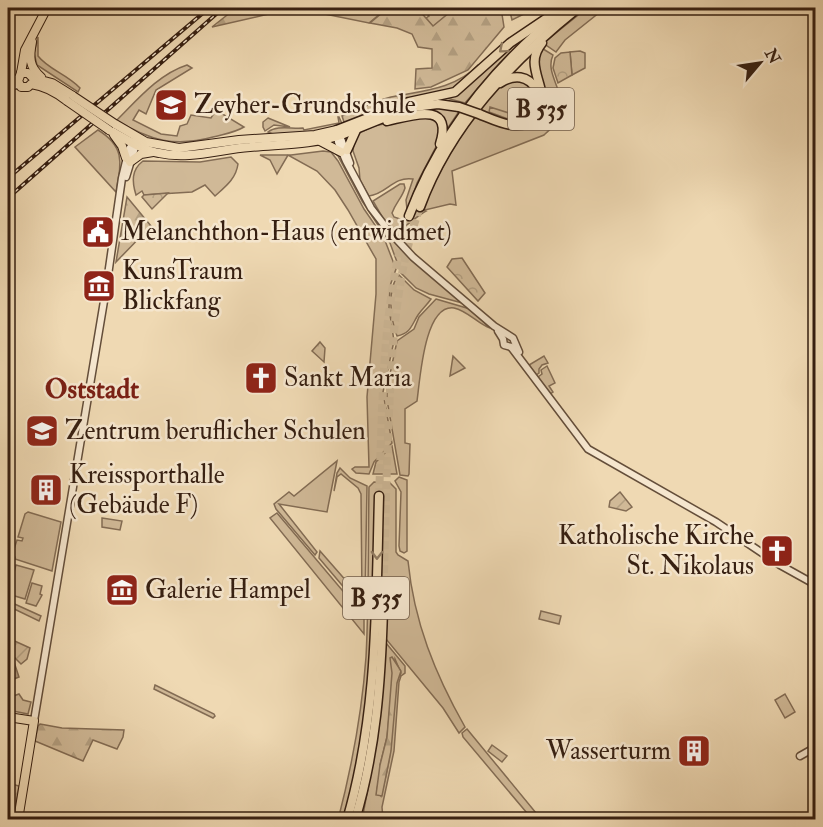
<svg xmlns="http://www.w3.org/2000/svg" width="823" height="827" font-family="'IM FELL Double Pica',serif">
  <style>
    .grass { fill: #d0b997; stroke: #836c54; stroke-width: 1.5; fill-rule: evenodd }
    .forest { fill: url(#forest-firs); stroke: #836c54; stroke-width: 1.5 }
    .park { fill: url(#park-crowns); stroke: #836c54; stroke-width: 1.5 }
    .garden { fill: url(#garden-furrows); stroke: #836c54; stroke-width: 1.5 }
    .water { fill: url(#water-ripples); stroke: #7f6951; stroke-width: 1.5 }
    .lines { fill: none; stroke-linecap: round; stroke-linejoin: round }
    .highway-tunnel { stroke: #cab493; stroke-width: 8; stroke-dasharray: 8 4; stroke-linecap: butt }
    .minor-casing { stroke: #644e3a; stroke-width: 9 }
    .major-casing { stroke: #361f11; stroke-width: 10 }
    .highway-casing { stroke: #361f11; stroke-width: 11 }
    .minor { stroke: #f5e6ce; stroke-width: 6 }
    .major { stroke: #efd9b3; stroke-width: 8 }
    .highway { stroke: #efd9b3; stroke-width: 8 }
    .rail-casing { stroke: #361f11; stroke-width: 4 }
    .rail { stroke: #f5e6ce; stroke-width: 1.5; stroke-dasharray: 4.5; stroke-linecap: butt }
    .major-bridge-casing { stroke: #361f11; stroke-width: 10; stroke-linecap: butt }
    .highway-bridge-casing { stroke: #361f11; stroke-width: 11; stroke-linecap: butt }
    .major-bridge { stroke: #efd9b3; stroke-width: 8 }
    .highway-bridge { stroke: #efd9b3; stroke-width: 8 }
    .oneway { stroke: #927c62 }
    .labels { text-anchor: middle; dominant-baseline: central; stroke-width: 5; stroke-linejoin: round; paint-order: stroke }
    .shield { fill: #f5e6ce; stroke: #6f5b4a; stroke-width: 1.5 }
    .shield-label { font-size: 24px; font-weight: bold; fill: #361f11 }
    .poi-label { font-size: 26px; fill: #361f11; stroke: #f5e6ce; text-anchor: start }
    .quarter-label { font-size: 28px; font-weight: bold; fill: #7a1f14; stroke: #f5e6ce }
  </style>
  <defs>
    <pattern id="forest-firs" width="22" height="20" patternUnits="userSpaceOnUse" patternTransform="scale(1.5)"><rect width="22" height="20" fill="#d0b997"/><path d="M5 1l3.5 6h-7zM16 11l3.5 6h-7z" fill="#b39f81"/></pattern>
    <pattern id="park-crowns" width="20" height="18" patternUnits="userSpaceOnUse" patternTransform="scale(1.5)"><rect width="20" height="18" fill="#d0b997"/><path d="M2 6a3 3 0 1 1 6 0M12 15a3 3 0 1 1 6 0" fill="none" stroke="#b39f81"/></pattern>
    <pattern id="garden-furrows" width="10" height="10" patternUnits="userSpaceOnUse" patternTransform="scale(1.5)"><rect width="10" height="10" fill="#d0b997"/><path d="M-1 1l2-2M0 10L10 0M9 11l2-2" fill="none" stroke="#b39f81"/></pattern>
    <pattern id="water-ripples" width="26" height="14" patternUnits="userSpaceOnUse" patternTransform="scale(1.5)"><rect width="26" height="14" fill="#b09a7c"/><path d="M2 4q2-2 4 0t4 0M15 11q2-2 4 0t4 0" fill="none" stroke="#907d64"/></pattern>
  </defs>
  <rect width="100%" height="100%" fill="#efd9b3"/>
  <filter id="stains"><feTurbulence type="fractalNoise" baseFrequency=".00333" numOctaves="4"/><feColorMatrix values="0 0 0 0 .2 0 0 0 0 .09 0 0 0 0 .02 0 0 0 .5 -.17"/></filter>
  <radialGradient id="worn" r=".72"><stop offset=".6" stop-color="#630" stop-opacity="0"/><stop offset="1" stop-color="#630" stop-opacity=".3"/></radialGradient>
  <g class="grass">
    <polygon points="295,8 387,8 369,23"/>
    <polygon points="422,8 455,8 433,27 426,18 429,16"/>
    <polygon points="587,8 605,8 565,40 556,52 546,45 546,41"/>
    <polygon points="614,8 690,8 615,14"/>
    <polygon points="537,28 500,63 465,103 446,98"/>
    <path d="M38 37V56C49 70 67 74 80 88L78 92 37 65 34 53Z"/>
    <path d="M540 47 553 55C548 66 553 76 557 87 560 97 559 115 554 125 552 128 547 132 544 135L452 171 456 205 450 204 425 210 423 208C437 175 454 144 476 115L513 127 542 112 536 69Z"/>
    <polygon points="580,51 585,53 585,68 572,75 570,52"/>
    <path d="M187 65 192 68 156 90 146 114 139 110 133 120 161 134 177 136 180 126 187 124 191 115 211 118 216 110 244 127C234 133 224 134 213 137 176 147 149 141 117 120 138 99 159 74 187 65Z"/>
    <path d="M478 65 481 68 457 90 345 125 342 116C358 110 374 101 391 97 421 91 456 89 478 65Z"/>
    <path d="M521 79 537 94C538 101 538 107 533 113 520 132 494 115 480 109L501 85Z"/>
    <polygon points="428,106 460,110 445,132 439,117 388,118"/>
    <path d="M427 115 439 122V141L417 183 409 208 407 209 406 200 413 179C393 176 387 194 369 196L360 180 359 168 353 151 355 135 374 126Z"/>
    <path d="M338 117H339L343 126 323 132 273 134 268 132C277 125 291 129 303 128L304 130 339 123Z"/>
    <polygon points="268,118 290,127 274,125 265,131 263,127 263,122"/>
    <path d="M98 130C126 147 121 164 116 192L75 147Z"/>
    <polygon points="323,151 331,152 338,161 364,209 384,238 396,269 390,286 389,308 394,341 383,392 392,443 374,462 369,474 356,473 352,469 355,467 369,467 367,397 376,294 376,259 348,210 335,190 317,171 288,155 277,174 270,160 260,155 291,155"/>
    <polygon points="332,151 340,155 385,231 395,242 466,304 429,294 416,288 401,273 390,243 362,201 338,156"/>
    <path d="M231 157 238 164C236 179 225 187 215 196L205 185 192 192 144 195 142 191 136 195C132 182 131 170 143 161L200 162Z"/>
    <path d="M400 184H404L405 188C402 198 396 202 392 213L394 217 403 220V224L406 217 412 219 416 207 426 211C415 217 406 228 396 231L384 220 373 201Z"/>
    <path d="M399 275 414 290 431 299C427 305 422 309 418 315 411 326 411 333 397 336 391 320 386 289 399 275Z"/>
    <path d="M436 299 470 309 490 328C478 324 468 311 454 308 424 304 420 381 417 401L405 409V443L410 444 409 474 408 476 400 475 387 400V388L397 341 414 329 419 317Z"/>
    <polygon points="544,356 548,363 542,365 539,369 539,373 536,375 529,365"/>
    <polygon points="547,366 555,383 549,386 553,392 550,394 538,377 542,374 541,370"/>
    <polygon points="392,446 397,474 373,474 376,462"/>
    <polygon points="337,461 327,512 279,504 317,552 315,555 276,509 274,504 289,492 294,496"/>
    <polygon points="340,468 350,478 367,486 365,598 363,602 358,604 319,558 320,551 362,599 361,494 358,488 341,474 337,477 334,491 337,473"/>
    <polygon points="399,477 407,480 407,551 404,553 400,551 399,546 401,492 395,481"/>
    <path d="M374 482 390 483 396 489V552L398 555 408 561C414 622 435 674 465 727L459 733 443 708 386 639 380 608 383 495 364 738 345 819 338 820C352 766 362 712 366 657 369 601 368 544 369 487Z"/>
    <polygon points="28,512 61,522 52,571 15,559 15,557 8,554 8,547 14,549 17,540 22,541 23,538 18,537 25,514"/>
    <polygon points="277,513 364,616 364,634 270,518"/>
    <polygon points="102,518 122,521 120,530 102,527"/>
    <polygon points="16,565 34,570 25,599 8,594"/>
    <polygon points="32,583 42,586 40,594 42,595 36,606 26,603"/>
    <polygon points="8,601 41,616 39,621 8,606"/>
    <polygon points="541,611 561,616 559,624 539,619"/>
    <path d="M386 643 405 666V673L401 676 399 682 394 751 382 807 383 819 362 820 378 735ZM395 659 401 673C390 689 393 725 391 744 390 761 385 780 381 796L377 789 380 776V765L387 737Z"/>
    <polygon points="155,685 214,714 215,716 213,718 154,689"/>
    <polygon points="19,694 23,700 31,702 28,714 8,710 8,698"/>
    <polygon points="785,694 795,712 785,718 775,700"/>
    <polygon points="467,729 541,819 532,819 463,737 462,733"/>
    <polygon points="492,745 507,756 502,762 488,751"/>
  </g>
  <g class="forest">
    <polygon points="236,8 270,8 269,14 212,27"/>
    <polygon points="388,8 417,8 433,26 455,8 501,8 504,27 468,70 431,87 415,89 416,69 432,68 432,49 418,47 412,34 397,28 370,23"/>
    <polygon points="509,8 536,8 512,20"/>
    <polygon points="490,107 515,115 522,111 524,114 519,119 508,119 489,112"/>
    <polygon points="127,197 151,226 116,262"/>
    <polygon points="392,657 401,671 397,683 391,751 382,796 376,795 380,765 387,737 392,673 390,658"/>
    <polygon points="40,724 62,728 124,730 123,737 117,749 93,740 83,761 35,741 38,726"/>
  </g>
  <g class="park">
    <polygon points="570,52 572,75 558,83 553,68 555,58 561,53"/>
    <polygon points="168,193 152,209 142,197 144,195"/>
    <polygon points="462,258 485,293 478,301 447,267 452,259"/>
    <polygon points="320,342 325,348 324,362 312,351"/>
    <polygon points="453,356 465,368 450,376"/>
  </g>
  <g class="garden">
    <polygon points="620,492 632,507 626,511 609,507 610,501"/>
    <polygon points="8,638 30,648 27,659 21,664 8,651"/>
    <polygon points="8,783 19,786 13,819 8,819"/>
  </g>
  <polygon class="water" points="14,662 19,677 9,681 8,665"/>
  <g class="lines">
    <g class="highway-tunnel">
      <path d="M379 496C383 403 381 306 409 216"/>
      <path d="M383 609C385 544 386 479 389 413 392 343 396 273 420 207"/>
    </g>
    <defs>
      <g id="minor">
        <polyline points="8,82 18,78"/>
        <polyline points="8,86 20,85"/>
        <polyline points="339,133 350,163"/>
        <polyline points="337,134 338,142 346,161 371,208 388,230 413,257 494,326 513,338 519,352"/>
        <polyline points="126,177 137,141"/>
        <polyline points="498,331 503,339 504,345 511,347"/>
        <polyline points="511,347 588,449 716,522 780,565 816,585"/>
        <polyline points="34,721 106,289 122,178 129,149 135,140"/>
        <polyline points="800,756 816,747"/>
      </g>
      <g id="major">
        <path d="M32 42C29 57 29 67 41 77"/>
        <polyline points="21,73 25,50 47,8"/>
        <path d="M21 73 18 81 21 87H28L31 84C45 86 56 92 67 101"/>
        <polyline points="21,73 28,73 33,78 52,83 73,96"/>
        <polyline points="115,124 146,142 179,148 239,140 315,135 337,130"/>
        <path d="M109 130C125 138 141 150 159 153 189 160 220 149 250 147 281 144 311 145 341 135"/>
        <polyline points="114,135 122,146 126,158"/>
        <polyline points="320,141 341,152"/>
        <polyline points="130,162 141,154 153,152"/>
        <polyline points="8,717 34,721 18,820"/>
      </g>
      <g id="highway">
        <path d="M500 83C514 74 528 75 537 90"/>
        <polyline points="414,107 438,104 459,107"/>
        <path d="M479 114C497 121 520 134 536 117 541 111 543 103 542 96 539 76 527 61 542 43"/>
        <path d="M387 121C410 116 454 100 440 144"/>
        <polyline points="337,130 409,102 455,92 510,43 550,16"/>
        <polyline points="341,135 393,114"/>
        <polyline points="347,150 356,130"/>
        <path d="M420 207C450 125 511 62 578 8"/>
        <path d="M409 216C441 131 496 64 567 8"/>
        <path d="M347 820C378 714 376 605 379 496"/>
        <path d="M355 820C376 751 381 680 383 609"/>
      </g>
    </defs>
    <use href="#minor" class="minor-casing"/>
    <use href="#major" class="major-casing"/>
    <use href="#highway" class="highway-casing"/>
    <use href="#minor" class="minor"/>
    <use href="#major" class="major"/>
    <use href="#highway" class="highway"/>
    <defs>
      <g id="rail">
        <polyline points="8,178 209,8"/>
        <polyline points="8,198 223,8"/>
      </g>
    </defs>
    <use href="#rail" class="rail-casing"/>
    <use href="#rail" class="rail"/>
    <defs>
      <g id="major-bridge">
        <polyline points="73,96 115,124"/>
        <polyline points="67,101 109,130"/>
      </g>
      <polyline id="highway-bridge" points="459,107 479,114"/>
    </defs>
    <use href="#major-bridge" class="major-bridge-casing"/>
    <use href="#highway-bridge" class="highway-bridge-casing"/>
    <use href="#major-bridge" class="major-bridge"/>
    <use href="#highway-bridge" class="highway-bridge"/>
  </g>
  <defs><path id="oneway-chevron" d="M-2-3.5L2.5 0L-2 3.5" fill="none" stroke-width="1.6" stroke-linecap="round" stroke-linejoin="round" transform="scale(1.5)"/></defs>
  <g class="oneway">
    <use href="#oneway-chevron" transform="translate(503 49) rotate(140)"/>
    <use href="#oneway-chevron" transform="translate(377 555) rotate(91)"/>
  </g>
  <defs>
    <symbol id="school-square" viewBox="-11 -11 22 22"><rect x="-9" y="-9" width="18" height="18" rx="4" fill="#8f2418" stroke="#f5e6ce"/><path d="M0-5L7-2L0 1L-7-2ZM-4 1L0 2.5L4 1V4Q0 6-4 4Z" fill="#fff"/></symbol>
    <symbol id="civic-square" viewBox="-11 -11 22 22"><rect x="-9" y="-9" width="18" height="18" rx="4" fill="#8f2418" stroke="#f5e6ce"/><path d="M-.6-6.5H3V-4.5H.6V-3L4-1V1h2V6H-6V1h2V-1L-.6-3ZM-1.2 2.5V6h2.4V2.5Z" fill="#fff"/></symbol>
    <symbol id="museum-square" viewBox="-11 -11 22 22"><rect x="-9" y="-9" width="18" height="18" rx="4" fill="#8f2418" stroke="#f5e6ce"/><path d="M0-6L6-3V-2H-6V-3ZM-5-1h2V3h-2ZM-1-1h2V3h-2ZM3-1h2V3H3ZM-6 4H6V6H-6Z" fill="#fff"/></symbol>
    <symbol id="church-square" viewBox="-11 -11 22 22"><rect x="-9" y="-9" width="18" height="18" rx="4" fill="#8f2418" stroke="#f5e6ce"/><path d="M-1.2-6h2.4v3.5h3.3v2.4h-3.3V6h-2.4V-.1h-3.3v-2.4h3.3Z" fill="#fff"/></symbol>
    <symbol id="building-square" viewBox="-11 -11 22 22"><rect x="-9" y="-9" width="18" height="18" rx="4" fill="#8f2418" stroke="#f5e6ce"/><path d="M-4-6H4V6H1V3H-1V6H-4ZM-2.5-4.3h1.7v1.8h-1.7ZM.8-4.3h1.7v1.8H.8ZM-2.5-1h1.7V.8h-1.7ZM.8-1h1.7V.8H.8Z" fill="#fff"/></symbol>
  </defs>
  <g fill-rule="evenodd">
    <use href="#school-square" x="152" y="86" width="38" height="38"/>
    <use href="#civic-square" x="79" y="213" width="38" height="38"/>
    <use href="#museum-square" x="80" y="267" width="38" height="38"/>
    <use href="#church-square" x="242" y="359" width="38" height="38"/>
    <use href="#school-square" x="23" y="412" width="38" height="38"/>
    <use href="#building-square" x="27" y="471" width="38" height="38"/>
    <use href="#church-square" x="758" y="532" width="38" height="38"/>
    <use href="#museum-square" x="103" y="571" width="38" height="38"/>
    <use href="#building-square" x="675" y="732" width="38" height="38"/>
  </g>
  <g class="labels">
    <g class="shield">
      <rect x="508" y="88" width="66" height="42" rx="4.5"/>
      <rect x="343" y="577" width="66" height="42" rx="4.5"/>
    </g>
    <g class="shield-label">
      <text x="541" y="109">B 535</text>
      <text x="376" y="598">B 535</text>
    </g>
    <g class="poi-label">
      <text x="194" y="105">Zeyher-Grundschule</text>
      <text x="121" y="232">Melanchthon-Haus (entwidmet)</text>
      <text x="122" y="271">KunsTraum<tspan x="122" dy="30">Blickfang</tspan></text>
      <text x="284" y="378">Sankt Maria</text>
      <text x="65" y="431">Zentrum beruflicher Schulen</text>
      <text x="69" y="475">Kreissporthalle<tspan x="69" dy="30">(Gebäude F)</tspan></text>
      <text x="754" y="536" text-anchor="end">Katholische Kirche<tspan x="754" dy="30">St. Nikolaus</tspan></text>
      <text x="145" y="590">Galerie Hampel</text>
      <text x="671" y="751" text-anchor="end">Wasserturm</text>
    </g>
    <g class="quarter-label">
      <text x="92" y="389">Oststadt</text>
    </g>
  </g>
  <rect width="823" height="827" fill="none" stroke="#efd9b3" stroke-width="30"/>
  <rect x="9" y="9" width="805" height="809" fill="none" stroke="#361f11" stroke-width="3"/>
  <rect x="15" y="15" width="793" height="797" fill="none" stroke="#361f11" stroke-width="1.5"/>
  <g transform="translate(760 63) rotate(61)" stroke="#f5e6ce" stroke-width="4.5" paint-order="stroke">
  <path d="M0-4.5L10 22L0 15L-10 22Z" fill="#361f11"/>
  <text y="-9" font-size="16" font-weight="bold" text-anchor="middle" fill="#361f11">N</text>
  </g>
  <rect width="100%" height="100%" filter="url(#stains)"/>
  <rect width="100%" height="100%" fill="url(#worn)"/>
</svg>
